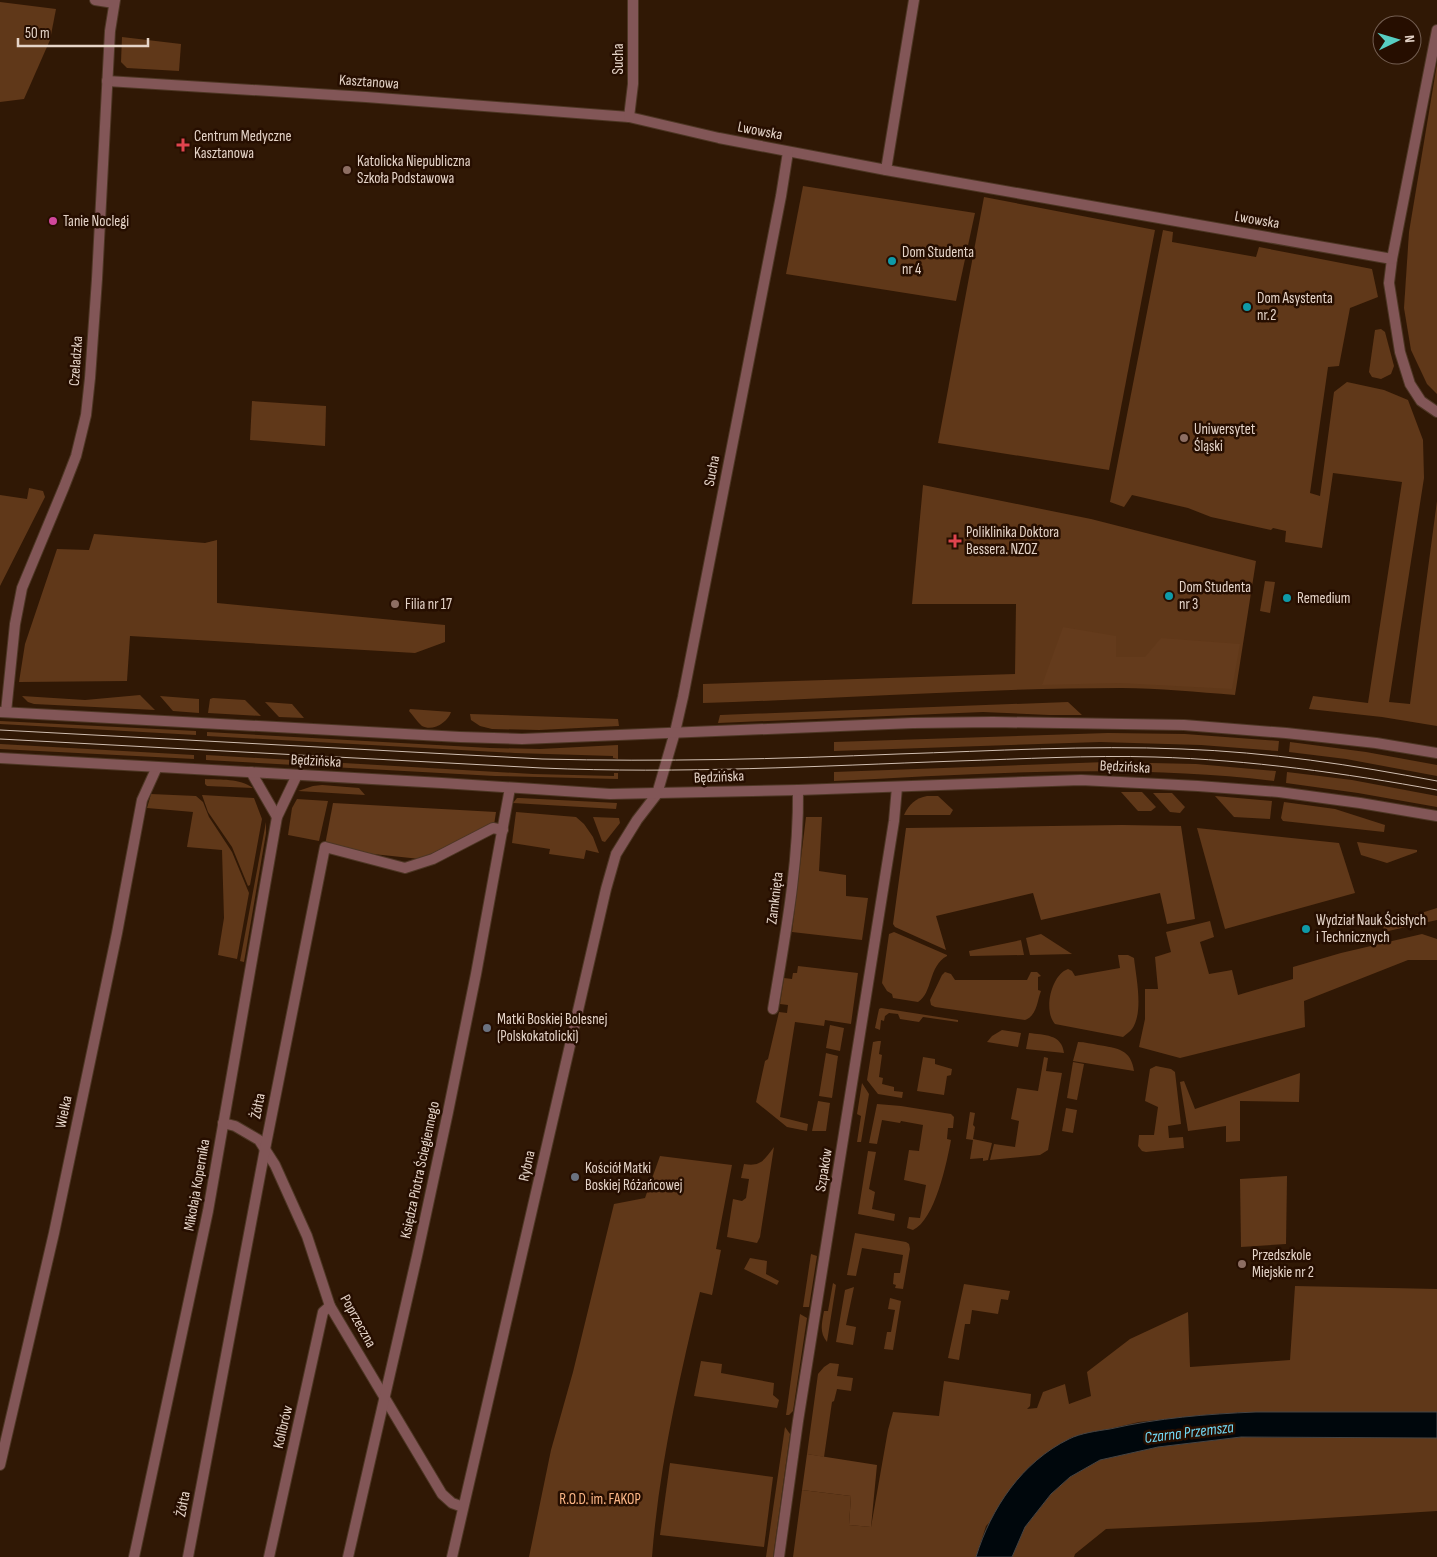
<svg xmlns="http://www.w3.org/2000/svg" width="1437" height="1557" font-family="'Sofia Sans Condensed',sans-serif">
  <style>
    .green { fill: #603819 }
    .forest { fill: #643b1c }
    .water { fill: #00070c; stroke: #454444 }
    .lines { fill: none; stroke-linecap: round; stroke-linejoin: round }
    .minor-casing { stroke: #4d3624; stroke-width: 12 }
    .tertiary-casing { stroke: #4d3624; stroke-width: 12 }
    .minor { stroke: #825657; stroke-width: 10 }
    .tertiary { stroke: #825657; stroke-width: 10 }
    .tram { stroke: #d0beb1; stroke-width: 1 }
    .health-dot { fill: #e0444e; stroke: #260e00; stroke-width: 2 }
    .education-dot { fill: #8d6e63; stroke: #260e00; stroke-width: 2 }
    .hotel-dot { fill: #d1479c; stroke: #260e00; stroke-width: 2 }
    .culture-dot { fill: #0f9aa8; stroke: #260e00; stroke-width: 2 }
    .worship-dot { fill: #6b7280; stroke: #260e00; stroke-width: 2 }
    .labels { text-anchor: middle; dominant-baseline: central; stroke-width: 5; stroke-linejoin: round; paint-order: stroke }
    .street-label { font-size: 15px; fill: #e5d4c8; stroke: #260e00 }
    .poi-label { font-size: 15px; fill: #e5d4c8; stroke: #260e00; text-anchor: start }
    .park-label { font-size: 15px; fill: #fdb787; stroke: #260e00 }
    .water-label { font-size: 16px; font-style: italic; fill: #72d9f5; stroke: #260e00 }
  </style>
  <rect width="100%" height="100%" fill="#301805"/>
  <g class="green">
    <polygon points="0,2 56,9 50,40 24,99 0,102"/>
    <polygon points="122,37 181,44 179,71 127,68 121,62"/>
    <polygon points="1437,64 1437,394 1427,384 1411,350 1404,308 1409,232"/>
    <polygon points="803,186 975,213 956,301 786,274"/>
    <polygon points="984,197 1155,230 1109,470 938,443"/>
    <polygon points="1163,230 1173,232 1172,242 1256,257 1259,247 1372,269 1378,297 1350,308 1339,366 1328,367 1310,493 1320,496 1334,392 1347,382 1384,390 1408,400 1423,440 1424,478 1389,702 1410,704 1437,501 1437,726 1382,717 1309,709 1313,696 1368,703 1402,482 1333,473 1322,548 1285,542 1286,531 1273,528 1271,530 1211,517 1188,508 1132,495 1124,507 1110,502"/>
    <polygon points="1381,329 1385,332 1394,366 1391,374 1381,379 1372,377 1369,372 1375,330"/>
    <polygon points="252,401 326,406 325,446 250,440"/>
    <path d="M923 485 1091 519 1256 561 1235 695C1197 692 1159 688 1121 688 982 688 842 699 703 703V684L1015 674 1016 604H912Z"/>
    <polygon points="29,488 43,491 45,497 0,586 0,495 27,499"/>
    <polygon points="94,534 205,543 217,540 217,603 445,625 445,642 415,653 130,636 127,681 19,682 25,644 57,549 89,550"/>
    <polygon points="1265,581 1275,582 1270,613 1260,611"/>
    <polygon points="140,695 155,710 34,704 28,702 22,696 85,700"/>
    <polygon points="160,696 199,699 199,713 173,711"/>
    <polygon points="213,698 245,700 261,716 208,713 210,699"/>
    <polygon points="265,702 292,704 304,718 279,717"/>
    <polygon points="1068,702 1082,715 1049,715 983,712 718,723 720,715"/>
    <path d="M410 709 451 712C448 722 433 732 422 726 417 722 413 715 409 711Z"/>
    <polygon points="470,714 618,719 619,726 539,730 492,729 480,726 471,720"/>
    <polygon points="0,721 196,731 196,735 0,724"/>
    <polygon points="207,732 490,748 540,749 618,745 618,759 613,758 613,756 515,753 207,736"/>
    <polygon points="1108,733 1185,734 1279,741 1278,751 1201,745 1100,742 834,751 834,742"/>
    <polygon points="1290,742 1366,752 1437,765 1437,776 1346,759 1289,752"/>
    <polygon points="0,744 194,755 194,759 0,749"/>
    <polygon points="206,755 533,774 614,776 614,773 618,773 618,779 495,776 206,760"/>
    <path d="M1106 762 1196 764 1276 771 1274 781C1129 763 980 774 834 781V772Z"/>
    <polygon points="1287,772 1352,780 1437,796 1437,807 1358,793 1286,783"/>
    <path d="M205 779C221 780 239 778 253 788L207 786 205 784Z"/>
    <polygon points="322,785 359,788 365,795 298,791 313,786"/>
    <polygon points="1121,792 1142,792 1156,807 1151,811 1138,811"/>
    <polygon points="1153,793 1172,793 1185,807 1180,813 1170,812"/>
    <polygon points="151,794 196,796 203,802 209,817 232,852 249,893 237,959 218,955 224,918 222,850 187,847 193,812 147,808"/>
    <polygon points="202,795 254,798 262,819 250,885 248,886 232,847 208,812"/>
    <path d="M927 796H938L953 810 950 815H904C909 804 916 798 927 796Z"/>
    <polygon points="1215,796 1272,801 1270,819 1234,817"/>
    <polygon points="517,798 520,798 617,803 616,809 513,803"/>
    <polygon points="297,799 328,801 319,841 288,835 292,808"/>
    <polygon points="1284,802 1335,809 1385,825 1384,832 1283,821 1281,818"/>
    <polygon points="516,812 576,817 584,824 593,837 599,853 586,850 584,859 549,854 550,849 512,843"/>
    <polygon points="593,817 619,818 620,823 605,842 602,841"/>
    <polygon points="806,817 822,817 819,871 846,875 846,896 868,898 862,940 792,932"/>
    <polygon points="266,822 266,833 244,962 240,961"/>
    <polygon points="1197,828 1339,843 1355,893 1225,929"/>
    <polygon points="1357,842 1417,850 1417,852 1387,863 1361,855"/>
    <polygon points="1437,908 1437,920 1384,932 1383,925"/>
    <polygon points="1210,921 1214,937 1200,942 1209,974 1232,970 1238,995 1293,979 1293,967 1341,953 1422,934 1437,939 1437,960 1408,960 1304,1001 1305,1027 1180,1058 1139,1047 1145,1019 1145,989 1158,989 1155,957 1171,952 1166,932"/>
    <path d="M894 932 947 955V956C928 966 933 993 918 1002L893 998 892 994 887 991 882 983 889 934Z"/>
    <polygon points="1041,934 1072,954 1030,955 1026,938"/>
    <polygon points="1021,940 1024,955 970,956 969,951"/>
    <path d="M1118 955H1128L1134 958C1136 977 1144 1012 1132 1029 1130 1032 1126 1034 1123 1037L1055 1024C1043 1011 1051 975 1068 969L1072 971 1075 976 1120 968Z"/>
    <polygon points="798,966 858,973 851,1024 825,1020 824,1026 795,1022 780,1117 808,1124 807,1131 787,1127 756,1102 765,1061 768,1059 779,1012 787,1013 788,1005 780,1004 784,978 792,979 793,973 797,973"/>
    <path d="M945 972 951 974 955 980H1027L1031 972H1037L1041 976 1038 977V990L1041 991C1037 1001 1037 1016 1025 1020L935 1007 931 1005 930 1000 942 975Z"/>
    <polygon points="881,1008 958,1020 958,1022 923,1017 919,1022 900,1019 898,1014 889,1013 885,1016 884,1021 881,1020 880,1030 875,1028 879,1009"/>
    <polygon points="830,1025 844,1028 840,1051 826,1048"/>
    <polygon points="1002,1030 1021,1033 1018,1047 987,1042 992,1036"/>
    <path d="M1029 1033C1044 1035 1062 1034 1064 1053L1026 1049Z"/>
    <polygon points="878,1041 881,1041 879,1054 882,1055 879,1077 883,1078 882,1084 894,1087 894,1091 903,1092 902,1098 878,1094 867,1080 873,1042"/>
    <path d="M1078 1042C1085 1042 1092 1044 1098 1045 1117 1048 1131 1049 1134 1071L1073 1061Z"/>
    <polygon points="826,1053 838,1056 832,1098 819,1096"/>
    <polygon points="923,1057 935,1059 935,1064 952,1069 951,1075 947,1076 944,1095 917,1091"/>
    <polygon points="1044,1057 1048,1058 1046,1071 1062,1073 1048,1150 1040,1155 990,1160 994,1144 1015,1147 1019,1121 1011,1119 1017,1088 1038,1091"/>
    <polygon points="1073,1062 1084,1064 1077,1100 1067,1098"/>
    <polygon points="1156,1066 1171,1069 1175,1072 1181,1124 1168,1126 1169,1138 1183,1137 1184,1148 1146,1152 1142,1151 1138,1146 1139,1135 1154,1135 1158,1107 1145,1101 1150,1069"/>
    <polygon points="1300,1073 1299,1102 1240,1101 1240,1141 1226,1142 1226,1126 1188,1131 1180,1082 1184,1081 1195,1109"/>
    <polygon points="862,1083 869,1094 861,1142 857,1142 861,1116 857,1114"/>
    <polygon points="818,1101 830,1103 826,1131 812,1131"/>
    <path d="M877 1104 901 1106 951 1114 954 1117 953 1128H948L947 1139 951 1140C947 1162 935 1220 913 1230L907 1228 909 1217 920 1218 926 1185 904 1180 909 1150 919 1151 923 1125 901 1121 900 1123 882 1120 877 1144 869 1143Z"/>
    <polygon points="1066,1108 1077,1110 1073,1133 1062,1131"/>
    <polygon points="970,1112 975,1113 973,1125 975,1127 973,1139 992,1143 988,1160 983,1161 983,1158 970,1159 973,1140 966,1139"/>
    <path d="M774 1147 760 1237 757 1243 727 1237 733 1199 742 1201 746 1198 749 1179 741 1178 744 1164C761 1167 764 1160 774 1147Z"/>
    <polygon points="868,1151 876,1152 869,1189 875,1192 872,1209 895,1214 894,1221 858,1214"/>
    <path d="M660 1156 732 1165 716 1249 721 1250 712 1295 700 1292C679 1380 659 1467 652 1557H529L551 1450 573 1372 614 1204 645 1198Z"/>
    <polygon points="1287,1176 1286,1244 1241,1247 1240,1179"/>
    <polygon points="855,1233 906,1242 909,1244 910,1249 903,1289 895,1288 896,1285 893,1284 894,1273 900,1273 903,1255 862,1248 856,1276 847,1275"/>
    <polygon points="811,1254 817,1256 809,1307 803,1307"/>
    <polygon points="750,1258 767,1261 766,1274 779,1281 777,1285 744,1269"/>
    <path d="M833 1283 836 1285 827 1342C819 1332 822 1323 824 1311H828Z"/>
    <polygon points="964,1284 1010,1291 1008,1300 1001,1299 998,1314 972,1310 970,1324 965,1324 959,1360 948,1358"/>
    <polygon points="1295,1286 1437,1289 1437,1412 1256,1412 1214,1414 1139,1422 1070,1438 986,1526 976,1557 793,1557 802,1490 851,1496 849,1525 871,1527 888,1430 893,1412 939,1416 944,1381 1031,1394 1030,1406 1027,1409 1037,1408 1043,1392 1065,1384 1069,1404 1091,1396 1087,1372 1130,1339 1188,1312 1190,1367 1290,1360"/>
    <polygon points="854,1287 846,1325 856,1327 853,1345 836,1342 845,1290"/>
    <polygon points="890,1298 901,1301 893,1350 884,1349 887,1332 891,1332 895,1310 888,1309"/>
    <polygon points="800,1314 807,1318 793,1411 789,1415 786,1415"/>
    <polygon points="701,1361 722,1364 721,1373 774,1383 773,1395 779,1400 777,1408 694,1396"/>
    <polygon points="830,1363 839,1364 837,1376 853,1378 851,1391 837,1389 834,1401 832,1402 824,1457 807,1454 818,1374 824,1367"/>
    <polygon points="785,1427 790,1434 773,1557 766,1557"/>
    <polygon points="1241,1437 1437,1438 1437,1511 1261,1522 1106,1529 1075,1554 1074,1557 1012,1557 1025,1527 1051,1494 1070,1477 1100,1460 1158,1447"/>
    <polygon points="670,1463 773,1477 764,1547 660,1535"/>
  </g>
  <g class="forest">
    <polygon points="1063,627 1116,636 1116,657 1145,657 1161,638 1240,644 1232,689 1119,683 1042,685"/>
    <polygon points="333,803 496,812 494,825 420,859 373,854 325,845"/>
    <polygon points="1122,825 1181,826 1195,919 1167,924 1160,893 1041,920 1033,893 936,916 946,950 895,927 893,924 906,828"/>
    <polygon points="807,1454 877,1465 871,1527 849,1525 851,1496 802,1490"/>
  </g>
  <path class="water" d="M1256 1412H1437V1438L1241 1437 1158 1447 1100 1460 1070 1477 1051 1494 1025 1527 1012 1557H976C991 1508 1022 1462 1069 1439 1081 1433 1097 1431 1110 1429 1158 1418 1207 1414 1256 1412Z"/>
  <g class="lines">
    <defs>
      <g id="minor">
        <polyline points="95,0 114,3"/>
        <polyline points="1437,30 1392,259 1389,283 1400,352 1410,384 1421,401 1437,412"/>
        <polyline points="107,81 366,97 629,117 719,138 886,170 1392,259"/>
        <polyline points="629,117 633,84 633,0"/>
        <polyline points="886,170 914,0"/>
        <polyline points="6,712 15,624 22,588 64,487 76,456 86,415 90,378 97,279 110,31 115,0"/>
        <polyline points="251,772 277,817"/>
        <path d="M773 1009C785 937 799 864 798 790"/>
        <polyline points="223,1123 235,1126 259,1140 275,1165 307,1236 330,1306 442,1494 452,1503 463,1507"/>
        <polyline points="0,1465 54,1233 117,933 142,800 157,767"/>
        <polyline points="134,1557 208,1211 277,817 297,775"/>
        <polyline points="188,1557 265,1149 325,847 405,868 433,859 493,828 503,830"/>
        <polyline points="269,1557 323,1312 330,1306"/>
        <polyline points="348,1557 417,1256 448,1112 476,974 510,788"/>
        <polyline points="452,1557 606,889 616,854 637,820 657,794 675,732 683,697 781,196 788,152"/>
        <polyline points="779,1557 798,1421 894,821 897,787"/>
      </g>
      <g id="tertiary">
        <polyline points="0,712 460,737 522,739 913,723 993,722 1184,725 1286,733 1376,743 1437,753"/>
        <polyline points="0,758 442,783 610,794 798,790 1081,780 1198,786 1279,792 1360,803 1437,816"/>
      </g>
    </defs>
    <use href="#minor" class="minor-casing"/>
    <use href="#tertiary" class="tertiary-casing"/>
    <use href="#minor" class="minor"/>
    <use href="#tertiary" class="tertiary"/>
    <g class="tram">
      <path d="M0 730 542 759C661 762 779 759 898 754 993 751 1088 745 1182 749 1268 752 1353 765 1437 781"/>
      <path d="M0 739 542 768C680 774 818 766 957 761 1023 759 1089 755 1155 757 1250 760 1344 773 1437 790"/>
    </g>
  </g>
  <g class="health-dot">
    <path d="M180.5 137.5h5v5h5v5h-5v5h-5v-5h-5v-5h5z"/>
    <path d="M952.5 533.5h5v5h5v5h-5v5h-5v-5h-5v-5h5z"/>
  </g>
  <g class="education-dot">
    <circle cx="347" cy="170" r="5"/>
    <circle cx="1184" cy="438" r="5"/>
    <circle cx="395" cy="604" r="5"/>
    <circle cx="1242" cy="1264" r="5"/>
  </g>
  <circle class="hotel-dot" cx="53" cy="221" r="5"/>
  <g class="culture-dot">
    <circle cx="892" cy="261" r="5"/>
    <circle cx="1247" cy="307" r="5"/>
    <circle cx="1169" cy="596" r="5"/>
    <circle cx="1287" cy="598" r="5"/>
    <circle cx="1306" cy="929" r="5"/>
  </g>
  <g class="worship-dot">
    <circle cx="487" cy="1028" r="5"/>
    <circle cx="575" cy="1177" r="5"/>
  </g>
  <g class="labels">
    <g class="street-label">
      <text transform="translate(618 59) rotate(-90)">Sucha</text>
      <text transform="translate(369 82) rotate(4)">Kasztanowa</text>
      <text transform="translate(760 131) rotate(11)">Lwowska</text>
      <text transform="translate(1257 220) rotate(10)">Lwowska</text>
      <text transform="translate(76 361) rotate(-86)">Czeladzka</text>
      <text transform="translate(712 471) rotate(-79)">Sucha</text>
      <text transform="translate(316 761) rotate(3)">Będzińska</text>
      <text transform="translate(1125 767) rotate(3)">Będzińska</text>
      <text transform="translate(719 777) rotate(-2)">Będzińska</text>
      <text transform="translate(775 898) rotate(-83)">Zamknięta</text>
      <text transform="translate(258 1106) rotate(-79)">Żółta</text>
      <text transform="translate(64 1112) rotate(-78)">Wielka</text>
      <text transform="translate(527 1166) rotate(-77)">Rybna</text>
      <text transform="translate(420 1170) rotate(-78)">Księdza Piotra Ściegiennego</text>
      <text transform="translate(824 1170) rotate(-81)">Szpaków</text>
      <text transform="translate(197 1185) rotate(-80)">Mikołaja Kopernika</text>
      <text transform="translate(358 1321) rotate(61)">Poprzeczna</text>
      <text transform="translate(283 1427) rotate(-77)">Kolibrów</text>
      <text transform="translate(183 1504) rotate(-79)">Żółta</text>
    </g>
    <g class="poi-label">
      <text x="194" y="136">Centrum Medyczne<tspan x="194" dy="17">Kasztanowa</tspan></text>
      <text x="357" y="161">Katolicka Niepubliczna<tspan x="357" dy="17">Szkoła Podstawowa</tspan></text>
      <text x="63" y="221">Tanie Noclegi</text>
      <text x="902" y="252">Dom Studenta<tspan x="902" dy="17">nr 4</tspan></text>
      <text x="1257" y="298">Dom Asystenta<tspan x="1257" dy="17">nr.2</tspan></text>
      <text x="1194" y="429">Uniwersytet<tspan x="1194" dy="17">Śląski</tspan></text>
      <text x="966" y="532">Poliklinika Doktora<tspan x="966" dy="17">Bessera. NZOZ</tspan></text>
      <text x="1179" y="587">Dom Studenta<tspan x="1179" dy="17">nr 3</tspan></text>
      <text x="1297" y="598">Remedium</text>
      <text x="405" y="604">Filia nr 17</text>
      <text x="1316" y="920">Wydział Nauk Ścisłych<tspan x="1316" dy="17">i Technicznych</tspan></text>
      <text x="497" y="1019">Matki Boskiej Bolesnej<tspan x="497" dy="17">(Polskokatolicki)</tspan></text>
      <text x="585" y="1168">Kościół Matki<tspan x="585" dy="17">Boskiej Różańcowej</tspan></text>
      <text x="1252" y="1255">Przedszkole<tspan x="1252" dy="17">Miejskie nr 2</tspan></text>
    </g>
    <g class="park-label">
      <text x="600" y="1499">R.O.D. im. FAKOP</text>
    </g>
    <g class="water-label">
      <text transform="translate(1189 1433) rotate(-7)">Czarna Przemsza</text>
    </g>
  </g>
  <g transform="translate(1397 40) rotate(85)"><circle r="24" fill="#260e00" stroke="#725d50"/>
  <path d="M0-4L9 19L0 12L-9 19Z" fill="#57cec2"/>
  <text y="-8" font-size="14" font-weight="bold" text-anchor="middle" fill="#e5d4c8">N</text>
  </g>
  <path d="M18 38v8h130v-8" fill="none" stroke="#e5d4c8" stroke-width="2.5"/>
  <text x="25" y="38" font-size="15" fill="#e5d4c8" stroke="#260e00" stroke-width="4" paint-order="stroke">50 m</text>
</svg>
